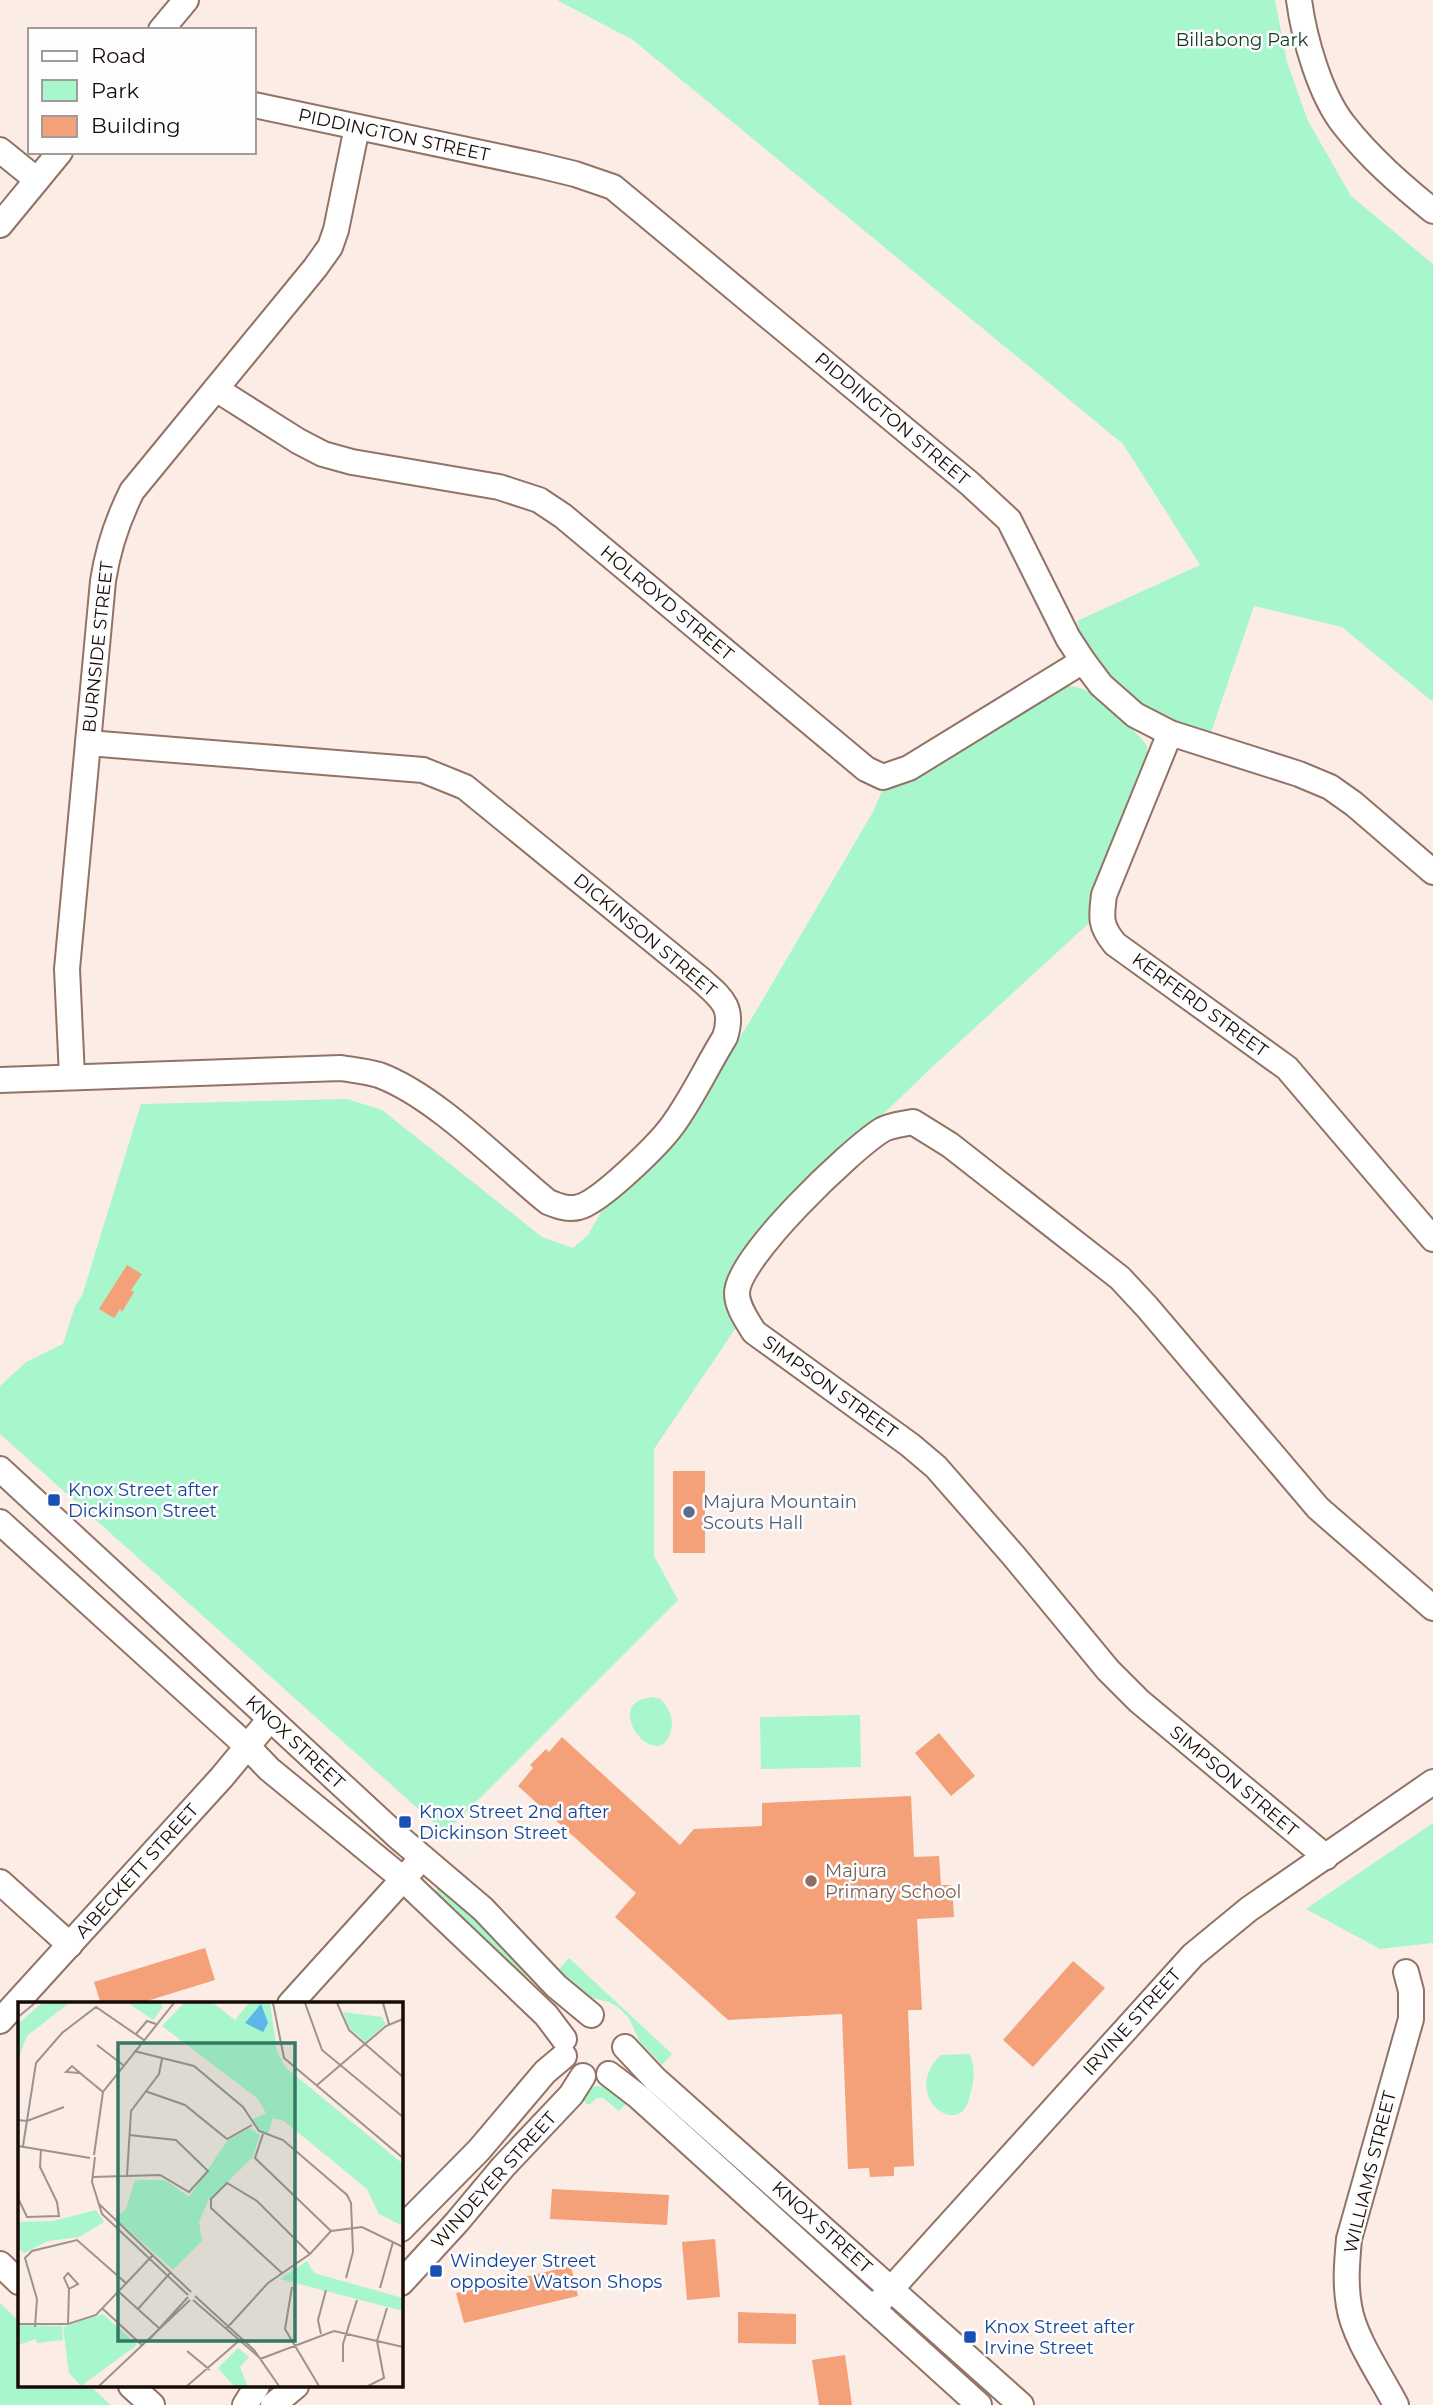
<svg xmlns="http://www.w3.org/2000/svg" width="1433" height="2405" font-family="Montserrat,sans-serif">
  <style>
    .green { fill: #a8f6cb }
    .building { fill: #f4a079 }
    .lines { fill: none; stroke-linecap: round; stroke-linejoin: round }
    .minor-casing { stroke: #927365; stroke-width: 28 }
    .minor { stroke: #fff; stroke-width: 24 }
    .transit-dot { fill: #1a4fb4; stroke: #fdfdfd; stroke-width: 2.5 }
    .service-dot { fill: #5c6f8a; stroke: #fdfdfd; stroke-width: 2.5 }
    .education-dot { fill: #8d6e63; stroke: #fdfdfd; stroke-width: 2.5 }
    .labels { text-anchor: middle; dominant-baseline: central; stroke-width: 5; stroke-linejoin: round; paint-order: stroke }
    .park-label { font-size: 18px; fill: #0f3825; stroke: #fdfdfd }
    .street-label { font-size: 18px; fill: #160b07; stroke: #fdfdfd }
    .transit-label { font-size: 18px; fill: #164399; stroke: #fdfdfd; text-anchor: start }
    .service-label { font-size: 18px; fill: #4e5e75; stroke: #fdfdfd; text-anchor: start }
    .education-label { font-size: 18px; fill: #785e54; stroke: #fdfdfd; text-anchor: start }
    .inset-road { fill: none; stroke: #9f928d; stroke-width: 2 }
    .view { fill: #377766; fill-opacity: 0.15; stroke: #377766; stroke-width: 3.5 }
    .inset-edge { fill: none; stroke: #160b07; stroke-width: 3.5 }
  </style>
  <rect width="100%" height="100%" fill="#fbece6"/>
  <g class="green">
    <polygon points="557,0 1275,0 1287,62 1308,121 1351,196 1433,264 1433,702 1342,627 1254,606 1209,738 1153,717 1086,651 1077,621 1200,565 1123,444 633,40"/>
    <path d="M1066 686C1094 684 1121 719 1141 738L1147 746 1148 762 1095 891 1089 910 1090 922 930 1069 873 1124 729 1275 727 1288 737 1326 654 1449V1556L678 1600 445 1833 0 1434V1386L26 1362 63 1344 75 1306 82 1296 141 1104 347 1099 382 1110 542 1237 573 1248 588 1235 601 1212 673 1141 752 1018 873 812 885 784H906L1057 689Z"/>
    <path d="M651 1697 661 1699C670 1711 675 1718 670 1734 659 1765 621 1728 632 1707 635 1700 644 1699 651 1697Z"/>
    <polygon points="860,1715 861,1767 761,1769 760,1717"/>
    <polygon points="1433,1823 1433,1943 1380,1949 1306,1909"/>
    <polygon points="439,1886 445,1888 531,1970 523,1980 432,1895"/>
    <polygon points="569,1958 672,2054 662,2065 640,2042 629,2018 619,2008 609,2002 584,1996 554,1975"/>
    <path d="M969 2054C976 2066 974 2080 971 2092 969 2097 968 2104 965 2108 949 2132 903 2091 941 2055Z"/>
    <polygon points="596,2086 614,2088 631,2099 619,2111 603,2098 597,2098 590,2104 587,2104 580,2097 583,2090"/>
    <polygon points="0,2303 19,2321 19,2386 90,2386 111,2405 0,2405"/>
  </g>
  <g class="building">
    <polygon points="127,1265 142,1274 131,1290 134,1292 122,1312 120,1309 114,1318 99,1309"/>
    <rect x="673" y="1471" width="32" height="82"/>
    <polygon points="939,1733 975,1776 951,1796 915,1753"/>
    <polygon points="562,1737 680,1845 694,1829 762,1826 762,1803 911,1796 914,1857 939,1856 941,1885 952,1885 954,1917 917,1919 922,2010 908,2010 914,2166 894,2167 894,2176 870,2177 869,2168 848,2169 842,2014 728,2020 615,1917 636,1893 518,1786 533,1768 530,1765 546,1749 549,1752"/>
    <polygon points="205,1948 215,1980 137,2004 101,2004 94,1982"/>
    <polygon points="1073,1961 1105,1988 1033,2067 1003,2040"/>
    <polygon points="552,2189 669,2195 667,2225 550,2219"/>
    <polygon points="715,2239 720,2297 687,2300 682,2242"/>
    <polygon points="571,2266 578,2296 464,2323 456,2293"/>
    <polygon points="738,2312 796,2314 796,2344 738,2343"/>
    <polygon points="845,2355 852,2405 819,2405 812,2360"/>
  </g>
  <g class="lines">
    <defs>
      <g id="minor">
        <path d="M1299 0C1304 38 1320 95 1344 125 1370 158 1401 185 1433 211"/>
        <polyline points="161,30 186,0"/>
        <polyline points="254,105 538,165 575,174 613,187 969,483 1009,520 1068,638 1083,661 1101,685 1135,715 1170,733 1299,774 1330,787 1354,804 1433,872"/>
        <polyline points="0,150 37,180"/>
        <polyline points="0,225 60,152"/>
        <polyline points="216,389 298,441 323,454 352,462 499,487 539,500 563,516 866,769 883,777 909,768 1083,661"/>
        <path d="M1170 733 1104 895C1101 918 1100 926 1115 944L1287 1068 1433 1239"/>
        <path d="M72 1077 67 969 103 581C108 548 117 521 132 491L315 268 330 247 336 230 357 127"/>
        <path d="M0 1080 341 1068C353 1070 367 1071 379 1075 436 1096 500 1163 548 1202 558 1206 568 1210 579 1207 600 1202 658 1145 672 1126 692 1099 707 1066 725 1037 735 1006 720 997 699 978L465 787 423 770 88 743"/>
        <polyline points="0,1469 396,1835 483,1909 556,1986 591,2015"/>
        <polyline points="0,1522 248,1747 269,1769 403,1879 546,2015 564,2039"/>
        <path d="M1326 1857 1139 1701 1108 1670 1013 1555 936 1467 910 1445 754 1332C747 1320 737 1307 737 1293 737 1258 850 1150 882 1130 890 1125 903 1124 913 1122L950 1145 1120 1278 1147 1307 1318 1508 1433 1608"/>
        <polyline points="0,1882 70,1945"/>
        <polyline points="290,2004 414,1867"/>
        <polyline points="0,2021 222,1777 270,1719"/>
        <polyline points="625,2047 655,2079 1021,2405"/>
        <polyline points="609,2074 639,2097 979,2405"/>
        <polyline points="401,2229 479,2150 545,2072 564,2056"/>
        <polyline points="0,2264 19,2282"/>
        <polyline points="401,2283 457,2222 503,2167 571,2095 583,2076"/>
        <polyline points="873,2309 1193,1955 1249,1909 1433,1782"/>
        <polyline points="131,2386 152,2405"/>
        <polyline points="245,2405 257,2386"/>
        <polyline points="273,2405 296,2386"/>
        <path d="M1396 2405C1381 2376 1354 2338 1349 2306 1345 2283 1347 2262 1349 2239L1411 2019V1991L1406 1972"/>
      </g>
    </defs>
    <use href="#minor" class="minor-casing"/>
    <use href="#minor" class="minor"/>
  </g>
  <g class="transit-dot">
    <rect x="47" y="1493" width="14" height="14" rx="3.5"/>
    <rect x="398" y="1815" width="14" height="14" rx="3.5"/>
    <rect x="429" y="2264" width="14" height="14" rx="3.5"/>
    <rect x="963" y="2330" width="14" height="14" rx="3.5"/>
  </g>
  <circle class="service-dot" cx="689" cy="1512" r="7"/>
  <circle class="education-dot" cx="811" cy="1881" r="7"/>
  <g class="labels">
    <g class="park-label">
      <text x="1242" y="40">Billabong Park</text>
    </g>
    <g class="street-label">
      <text transform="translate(394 135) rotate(12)">PIDDINGTON STREET</text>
      <text transform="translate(892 419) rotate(40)">PIDDINGTON STREET</text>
      <text transform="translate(667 603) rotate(40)">HOLROYD STREET</text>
      <text transform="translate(98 647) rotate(-84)">BURNSIDE STREET</text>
      <text transform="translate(645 935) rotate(40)">DICKINSON STREET</text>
      <text transform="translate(1200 1005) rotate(36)">KERFERD STREET</text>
      <text transform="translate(830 1387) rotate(36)">SIMPSON STREET</text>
      <text transform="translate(295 1742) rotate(43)">KNOX STREET</text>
      <text transform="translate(1234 1781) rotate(40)">SIMPSON STREET</text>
      <text transform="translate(137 1871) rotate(-48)">A'BECKETT STREET</text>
      <text transform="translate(1132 2022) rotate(-48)">IRVINE STREET</text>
      <text transform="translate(1370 2172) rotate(-76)">WILLIAMS STREET</text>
      <text transform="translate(494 2180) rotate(-48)">WINDEYER STREET</text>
      <text transform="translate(822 2227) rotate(42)">KNOX STREET</text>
    </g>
    <g class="transit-label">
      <text x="68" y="1490">Knox Street after<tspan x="68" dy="21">Dickinson Street</tspan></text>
      <text x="419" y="1812">Knox Street 2nd after<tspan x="419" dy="21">Dickinson Street</tspan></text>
      <text x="450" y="2261">Windeyer Street<tspan x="450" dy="21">opposite Watson Shops</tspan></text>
      <text x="984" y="2327">Knox Street after<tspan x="984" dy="21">Irvine Street</tspan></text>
    </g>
    <g class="service-label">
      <text x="703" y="1502">Majura Mountain<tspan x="703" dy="21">Scouts Hall</tspan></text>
    </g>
    <g class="education-label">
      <text x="825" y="1871">Majura<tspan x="825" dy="21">Primary School</tspan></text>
    </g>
  </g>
  <g transform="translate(18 2002)">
    <rect width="385" height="385" fill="#fbece6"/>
    <path d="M24 1H51L9 34 0 57V22ZM110 1H144V6L135 18ZM166 1H195L217 18 231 1H252L259 49 267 65 385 162V224L361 212 349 187 266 119 255 116 250 132 243 130 233 118 248 111 239 96 144 24ZM325 10 364 15 368 22 347 40 331 25ZM232 126 242 133 235 155 190 199 181 220 184 239 155 268 97 216 108 207 117 178H147L171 195 210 138ZM78 208 86 220 61 235 30 239 6 251 0 246V220L35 219ZM289 259 296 271 385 296V309L262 277ZM85 312 119 343 63 384 51 371 45 325ZM0 323 44 324 45 338 19 341 18 337 0 343ZM220 346 231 355 222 365 229 384H216L200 366Z" fill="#a8f6cb"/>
    <path d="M243 2 250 21 245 30 227 21Z" fill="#5eb5e9"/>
    <path class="inset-road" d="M255 1 266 56 385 156M287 1 304 48 385 115M319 1 331 28 385 75M365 1 371 22M0 15 17 1M118 32 129 19 138 22M79 43 105 63M116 49 176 64 225 105 241 129 265 138 329 193 333 201 335 250 328 276M62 71 54 64 48 70 62 71 85 90M298 84 368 24 385 17M127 89 167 103 209 137 234 123M0 118 9 119 46 105M245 132 237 156 313 229M0 144 72 156M5 144 18 61 44 31 78 5 126 38M76 153 85 90 156 1M77 155 74 180 84 212 170 293M109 174 113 109 141 72 144 57M74 175 142 173 171 190 190 169 158 138 111 133M0 196 9 215 41 214 39 200 22 165 23 147M80 201 173 290M264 271 193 206V197L209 181 239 199 292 252M274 285 267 327 301 384M362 286 375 240M101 290 142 327M177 294 236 348 261 384M175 298 242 356M85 307 125 344M120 307 152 271M0 322H50L78 313 134 254M50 322 51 287 46 276 50 271 60 282 51 287M17 325 19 297 7 256 14 249 59 238 109 282M208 327 250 281 292 252 313 229 344 225 385 245M303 332 300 318 308 288M129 340 170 295M169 349 192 368M242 357 316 329 385 345M325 360V342L339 298M81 384 172 298M169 384 223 337M350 384 366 376 359 339 369 306"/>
    <path class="view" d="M100 41H277V339H100Z"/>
    <rect width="385" height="385" class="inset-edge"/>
  </g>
  <rect x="28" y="28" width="228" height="126" fill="#fdfdfd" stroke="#a19c9b" stroke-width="2"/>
  <rect x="42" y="51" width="35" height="10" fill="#ffffff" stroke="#a19c9b" stroke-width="2"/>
  <text x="91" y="63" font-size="21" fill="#160b07">Road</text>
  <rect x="42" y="80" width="35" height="21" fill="#a8f6cb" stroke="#a19c9b" stroke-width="2"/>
  <text x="91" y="98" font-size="21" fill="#160b07">Park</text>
  <rect x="42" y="116" width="35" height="21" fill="#f4a079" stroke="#a19c9b" stroke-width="2"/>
  <text x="91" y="133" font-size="21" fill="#160b07">Building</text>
</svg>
